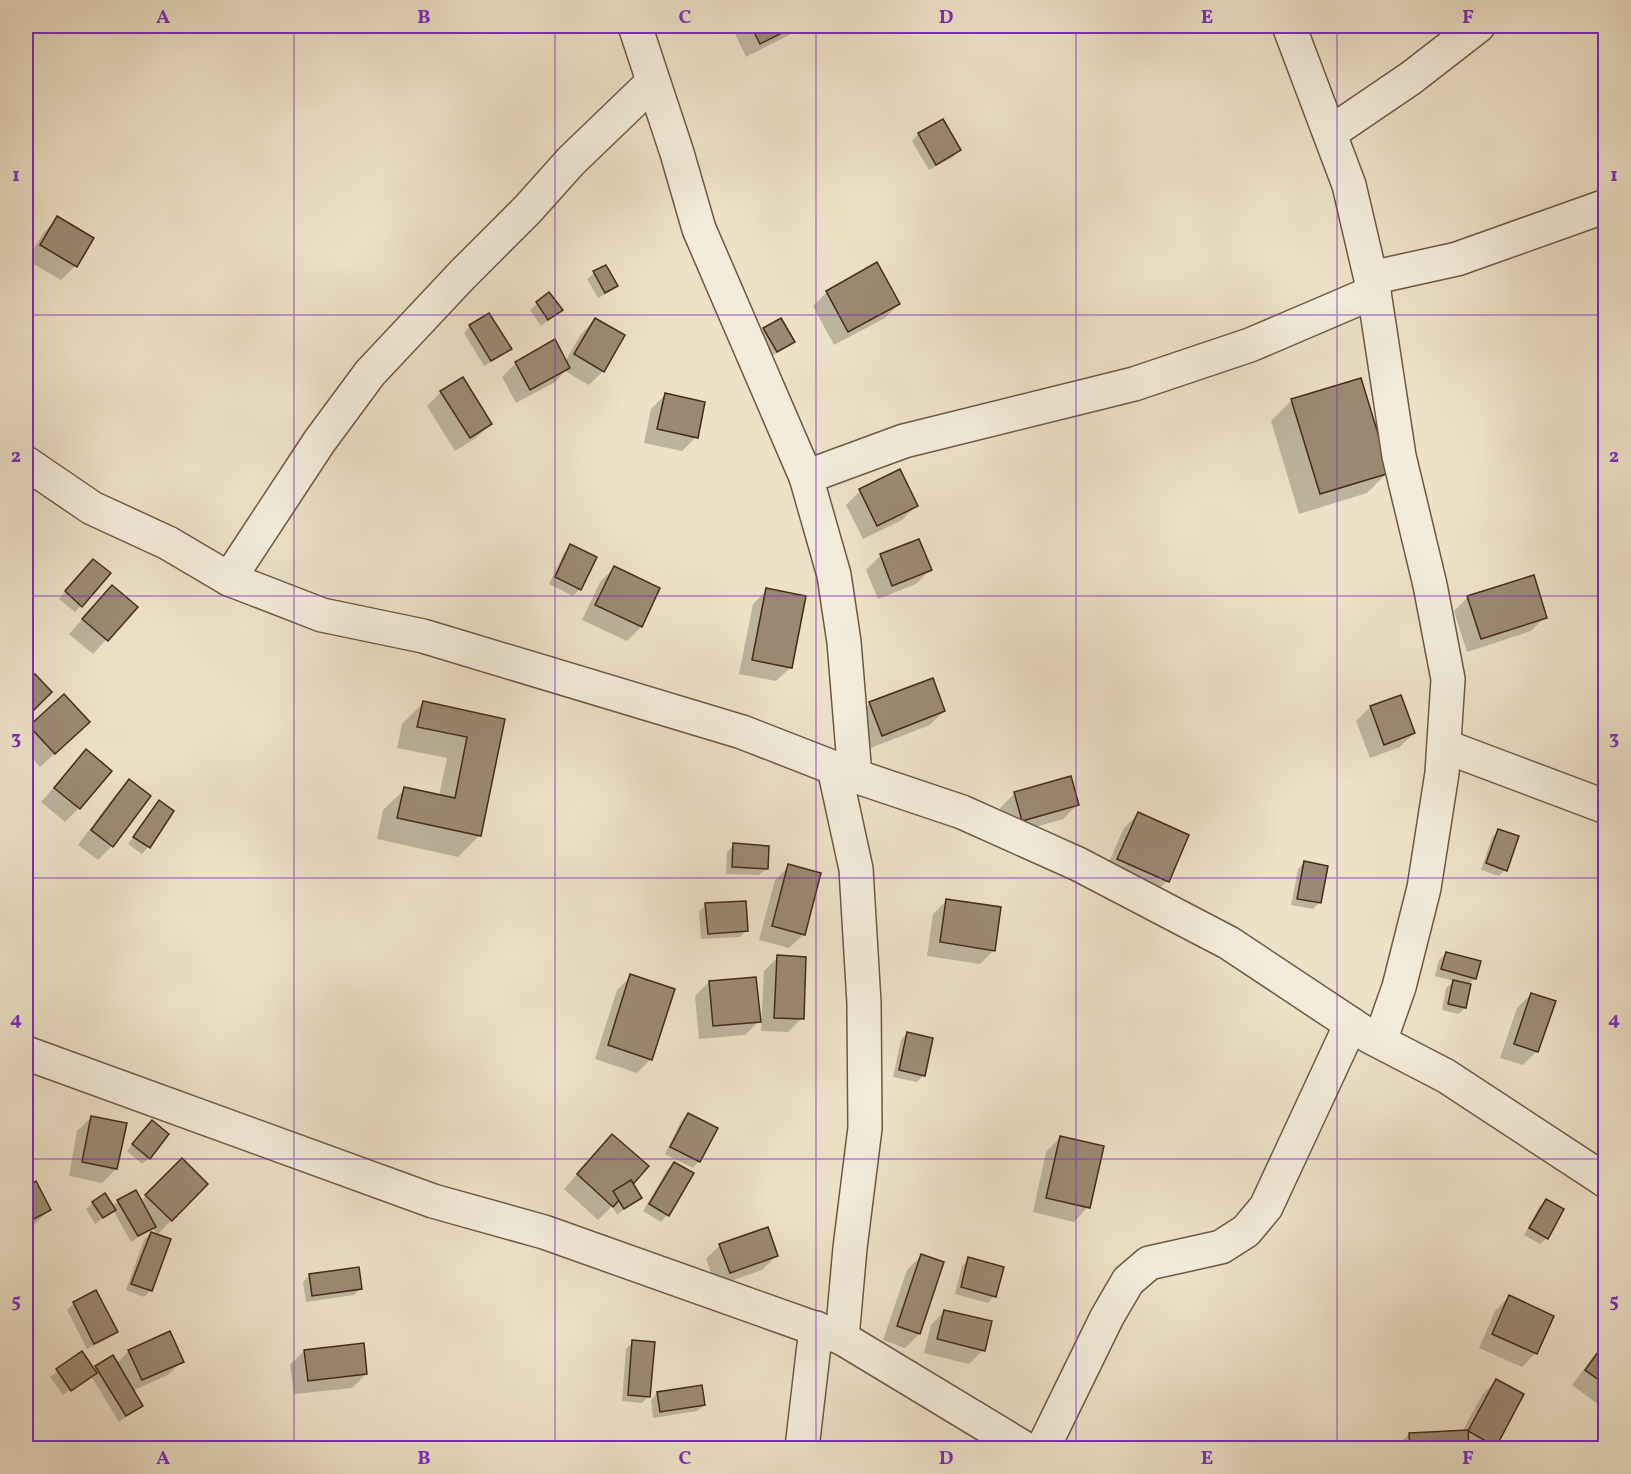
<svg xmlns="http://www.w3.org/2000/svg" width="1631" height="1474" font-family="Vollkorn,serif">
  <style>
    .shadow { fill: #0003 }
    .building { fill: #9b8a73; stroke: #432b17; stroke-width: 1.5 }
    .lines { fill: none; stroke-linecap: round; stroke-linejoin: round }
    .street-casing { stroke: #6e5843; stroke-width: 36 }
    .street { stroke: #f3ecdb; stroke-width: 33 }
    .grid { fill: none; stroke: #7b2cbf; stroke-width: 1.5; stroke-opacity: 0.55 }
    .neatline { fill: none; stroke: #7b2cbf; stroke-width: 2 }
    .grid-label { font-size: 20px; text-anchor: middle; font-weight: bold; fill: #7b2cbf }
  </style>
  <rect width="100%" height="100%" fill="#ede1c7"/>
  <filter id="stains"><feTurbulence type="fractalNoise" baseFrequency=".00333" numOctaves="4"/><feColorMatrix values="0 0 0 0 .2 0 0 0 0 .09 0 0 0 0 .02 0 0 0 .5 -.17"/></filter>
  <radialGradient id="worn" r=".72"><stop offset=".6" stop-color="#630" stop-opacity="0"/><stop offset="1" stop-color="#630" stop-opacity=".3"/></radialGradient>
  <g class="shadow">
    <polygon points="744,26 799,26 791,34 746,57 735,34"/>
    <polygon points="942,121 959,150 953,157 929,170 912,141 918,134"/>
    <polygon points="58,218 92,238 75,266 61,280 27,260 44,232"/>
    <polygon points="594,273 616,286 609,292 598,298 587,279"/>
    <polygon points="827,292 899,304 885,318 834,345 813,306"/>
    <polygon points="549,294 561,310 541,326 530,310"/>
    <polygon points="595,320 603,371 589,385 565,371 555,382 516,403 502,377 516,363 565,362 581,334"/>
    <polygon points="470,326 510,348 503,355 484,366 464,333"/>
    <polygon points="764,329 793,342 786,348 770,357 757,336"/>
    <polygon points="441,392 490,424 476,438 455,451 427,406"/>
    <polygon points="665,395 696,437 682,451 644,443 651,409"/>
    <polygon points="1292,400 1388,472 1367,493 1299,514 1271,421"/>
    <polygon points="899,471 916,506 902,520 863,539 846,505 860,491"/>
    <polygon points="918,541 930,570 916,584 878,599 866,570 880,556"/>
    <polygon points="570,546 580,589 573,596 549,584 564,553"/>
    <polygon points="87,567 81,606 75,612 59,599"/>
    <polygon points="614,568 658,589 641,627 627,641 582,620 600,582"/>
    <polygon points="767,590 791,667 776,681 739,674 753,604"/>
    <polygon points="1468,597 1545,617 1531,631 1467,652 1454,611"/>
    <polygon points="99,601 136,607 93,654 69,634"/>
    <polygon points="63,696 74,736 40,767 26,751 26,732"/>
    <polygon points="1400,697 1414,733 1400,747 1370,758 1356,721 1370,707"/>
    <polygon points="423,703 504,720 479,836 458,857 377,839 383,810 405,789 439,796 447,758 397,748 402,724"/>
    <polygon points="870,703 944,711 930,725 868,749 856,718"/>
    <polygon points="86,751 79,808 65,822 41,802"/>
    <polygon points="1070,778 1077,805 1063,819 1008,835 1000,808 1014,794"/>
    <polygon points="129,781 112,846 98,860 78,845 115,795"/>
    <polygon points="159,802 172,812 148,847 142,854 128,844"/>
    <polygon points="1138,814 1167,881 1153,895 1104,873 1124,828"/>
    <polygon points="1499,831 1505,870 1499,876 1481,870 1492,837"/>
    <polygon points="734,845 766,869 759,875 726,874 727,852"/>
    <polygon points="1305,862 1319,903 1313,909 1291,905 1298,869"/>
    <polygon points="789,866 804,934 789,948 759,940 775,880"/>
    <polygon points="947,900 994,950 980,964 927,956 933,914"/>
    <polygon points="706,905 747,930 740,937 701,939 699,911"/>
    <polygon points="1446,953 1475,978 1470,983 1465,1008 1458,1014 1442,1010 1446,988 1454,981 1435,976 1439,960"/>
    <polygon points="778,957 802,1018 788,1032 761,1031 764,971"/>
    <polygon points="631,976 651,1059 637,1073 595,1059 617,990"/>
    <polygon points="709,982 759,1021 745,1035 699,1039 695,996"/>
    <polygon points="1531,994 1537,1051 1523,1065 1500,1058 1517,1008"/>
    <polygon points="907,1033 924,1075 917,1082 893,1077 901,1040"/>
    <polygon points="688,1114 699,1161 693,1168 665,1154 681,1121"/>
    <polygon points="92,1117 116,1169 102,1183 69,1176 77,1131"/>
    <polygon points="145,1128 149,1158 142,1164 127,1151"/>
    <polygon points="1060,1138 1088,1207 1074,1222 1033,1212 1046,1152"/>
    <polygon points="598,1150 632,1184 640,1197 617,1215 612,1206 598,1220 564,1189"/>
    <polygon points="182,1160 206,1184 158,1234 152,1228 131,1242 113,1210 95,1224 86,1209 93,1203 113,1206 118,1201 140,1202"/>
    <polygon points="674,1163 692,1174 667,1215 661,1222 643,1211 667,1170"/>
    <polygon points="35,1183 49,1210 35,1224 26,1229 26,1188"/>
    <polygon points="1546,1201 1547,1238 1540,1244 1524,1235 1539,1207"/>
    <polygon points="151,1233 151,1290 144,1297 126,1290 144,1240"/>
    <polygon points="720,1245 776,1256 762,1270 716,1286 706,1259"/>
    <polygon points="921,1256 919,1334 905,1348 883,1340 907,1270"/>
    <polygon points="969,1259 994,1296 988,1303 955,1294 962,1266"/>
    <polygon points="309,1275 361,1288 354,1295 306,1302 303,1282"/>
    <polygon points="1509,1297 1536,1353 1522,1367 1479,1348 1495,1311"/>
    <polygon points="74,1303 116,1332 109,1338 87,1349 67,1310"/>
    <polygon points="945,1311 983,1350 969,1364 924,1353 931,1325"/>
    <polygon points="1606,1340 1606,1410 1572,1385"/>
    <polygon points="633,1342 649,1396 642,1403 622,1401 626,1349"/>
    <polygon points="129,1351 182,1361 168,1375 132,1391 141,1405 119,1422 91,1376 64,1394 64,1396 50,1377 82,1353 93,1370 96,1367 116,1364"/>
    <polygon points="304,1351 366,1374 352,1388 294,1394 290,1365"/>
    <polygon points="1496,1381 1495,1446 1492,1448 1395,1448 1409,1434 1462,1432 1482,1395"/>
    <polygon points="657,1393 704,1405 697,1411 653,1418 651,1400"/>
  </g>
  <g class="building">
    <polygon points="751,26 796,26 760,44"/>
    <polygon points="943,119 961,150 936,165 918,133"/>
    <polygon points="57,216 94,238 77,267 40,245"/>
    <polygon points="877,262 900,304 848,332 826,291"/>
    <polygon points="606,265 618,286 605,293 593,271"/>
    <polygon points="549,292 563,310 548,320 536,302"/>
    <polygon points="489,313 512,349 491,361 469,325"/>
    <polygon points="595,318 625,335 604,372 574,354"/>
    <polygon points="781,318 795,342 777,352 763,328"/>
    <polygon points="555,339 570,368 530,390 515,362"/>
    <polygon points="463,377 492,424 470,438 440,391"/>
    <polygon points="1361,378 1390,473 1320,494 1291,399"/>
    <polygon points="665,393 705,402 698,438 657,429"/>
    <polygon points="900,469 918,506 877,526 859,489"/>
    <polygon points="919,539 932,570 892,586 880,554"/>
    <polygon points="570,544 597,557 581,590 555,577"/>
    <polygon points="93,559 111,573 82,607 65,591"/>
    <polygon points="614,566 660,588 642,627 595,605"/>
    <polygon points="1534,575 1547,618 1481,639 1467,596"/>
    <polygon points="112,585 138,607 108,641 82,619"/>
    <polygon points="766,588 806,596 792,668 752,660"/>
    <polygon points="35,674 52,692 26,718 26,683"/>
    <polygon points="933,678 945,711 882,736 869,702"/>
    <polygon points="64,694 90,722 55,754 29,726"/>
    <polygon points="1401,695 1415,733 1384,745 1370,706"/>
    <polygon points="423,701 505,719 481,836 397,818 404,787 455,798 467,737 417,727"/>
    <polygon points="86,749 112,771 80,809 54,788"/>
    <polygon points="1071,776 1079,805 1022,821 1014,792"/>
    <polygon points="129,779 151,796 113,847 91,830"/>
    <polygon points="159,800 174,811 150,848 133,837"/>
    <polygon points="1138,812 1189,835 1169,882 1117,859"/>
    <polygon points="1498,829 1519,836 1507,871 1486,863"/>
    <polygon points="733,843 769,846 768,869 732,867"/>
    <polygon points="1304,861 1328,866 1321,903 1297,899"/>
    <polygon points="788,864 821,873 805,935 772,926"/>
    <polygon points="946,899 1001,907 995,951 940,942"/>
    <polygon points="746,901 748,931 708,934 705,903"/>
    <polygon points="1446,952 1481,961 1476,979 1441,969"/>
    <polygon points="777,955 806,957 804,1019 774,1018"/>
    <polygon points="630,974 675,989 652,1060 608,1045"/>
    <polygon points="756,977 761,1022 713,1026 709,981"/>
    <polygon points="1453,980 1471,984 1466,1008 1448,1004"/>
    <polygon points="1531,993 1556,1001 1538,1052 1514,1044"/>
    <polygon points="907,1032 933,1038 925,1076 899,1070"/>
    <polygon points="688,1113 718,1128 700,1162 670,1147"/>
    <polygon points="91,1116 127,1123 117,1169 82,1162"/>
    <polygon points="152,1120 169,1134 150,1159 132,1144"/>
    <polygon points="612,1134 649,1166 613,1207 577,1174"/>
    <polygon points="1060,1136 1104,1146 1090,1208 1046,1198"/>
    <polygon points="182,1158 208,1184 172,1221 145,1195"/>
    <polygon points="674,1162 694,1173 669,1216 649,1204"/>
    <polygon points="631,1180 642,1198 624,1209 613,1191"/>
    <polygon points="36,1181 51,1210 26,1223 26,1187"/>
    <polygon points="136,1190 156,1227 138,1236 117,1200"/>
    <polygon points="105,1193 116,1210 103,1218 92,1202"/>
    <polygon points="1546,1199 1564,1209 1548,1239 1529,1228"/>
    <polygon points="768,1227 778,1256 730,1273 719,1244"/>
    <polygon points="151,1232 171,1239 152,1291 131,1284"/>
    <polygon points="921,1254 944,1262 920,1334 897,1326"/>
    <polygon points="968,1257 1004,1267 996,1297 961,1287"/>
    <polygon points="359,1267 362,1289 312,1296 309,1274"/>
    <polygon points="96,1290 118,1332 94,1344 73,1302"/>
    <polygon points="1509,1295 1554,1316 1537,1354 1492,1334"/>
    <polygon points="944,1310 992,1321 985,1351 937,1339"/>
    <polygon points="170,1331 184,1362 142,1380 128,1350"/>
    <polygon points="632,1340 655,1342 650,1397 628,1395"/>
    <polygon points="1606,1341 1606,1385 1585,1370"/>
    <polygon points="364,1343 367,1374 308,1381 304,1350"/>
    <polygon points="82,1351 97,1373 71,1391 56,1369"/>
    <polygon points="113,1355 143,1406 126,1416 95,1366"/>
    <polygon points="1496,1379 1524,1394 1496,1447 1468,1431"/>
    <polygon points="702,1385 705,1405 660,1412 657,1392"/>
    <polygon points="1468,1430 1469,1448 1410,1448 1409,1433"/>
    <polygon points="703,1444 704,1448 672,1448"/>
  </g>
  <g class="lines">
    <defs>
      <g id="street">
        <polyline points="635,26 677,153 699,229 806,477 834,575 844,642 855,776"/>
        <polyline points="1289,26 1349,185 1374,292 1399,456 1430,585 1448,679 1442,773 1424,888 1399,987 1380,1041"/>
        <polyline points="1330,133 1411,78 1478,26"/>
        <polyline points="1371,278 1457,259 1606,206"/>
        <polyline points="26,463 92,508 168,543 229,579 322,615 423,636 742,732 855,776 962,812 1078,864 1229,943 1369,1036 1446,1076 1606,1181"/>
        <polyline points="806,477 904,441 1134,384 1250,345 1374,292"/>
        <polyline points="229,579 319,442 370,373 463,274 528,209 571,161 653,82"/>
        <polyline points="1444,746 1606,807"/>
        <polyline points="834,768 856,869 864,1003 865,1128 850,1248 842,1338"/>
        <polyline points="26,1053 433,1201 544,1232 842,1338 1024,1448"/>
        <polyline points="802,1448 816,1328"/>
        <polyline points="1043,1448 1107,1317 1128,1281 1149,1263 1221,1247 1246,1231 1266,1207 1351,1024"/>
      </g>
    </defs>
    <use href="#street" class="street-casing"/>
    <use href="#street" class="street"/>
  </g>
  <path class="grid" d="M294 26V1448M555 26V1448M816 26V1448M1076 26V1448M1337 26V1448M26 315H1606M26 596H1606M26 878H1606M26 1159H1606"/>
  <rect width="1631" height="1474" fill="none" stroke="#ede1c7" stroke-width="66"/>
  <rect x="33" y="33" width="1565" height="1408" class="neatline"/>
  <g class="grid-label">
    <text x="163" y="23">A</text>
    <text x="424" y="23">B</text>
    <text x="685" y="23">C</text>
    <text x="946" y="23">D</text>
    <text x="1207" y="23">E</text>
    <text x="1468" y="23">F</text>
    <text x="16" y="181">1</text>
    <text x="1614" y="181">1</text>
    <text x="16" y="462">2</text>
    <text x="1614" y="462">2</text>
    <text x="16" y="744">3</text>
    <text x="1614" y="744">3</text>
    <text x="16" y="1025">4</text>
    <text x="1614" y="1025">4</text>
    <text x="16" y="1307">5</text>
    <text x="1614" y="1307">5</text>
    <text x="163" y="1464">A</text>
    <text x="424" y="1464">B</text>
    <text x="685" y="1464">C</text>
    <text x="946" y="1464">D</text>
    <text x="1207" y="1464">E</text>
    <text x="1468" y="1464">F</text>
  </g>
  <rect width="100%" height="100%" filter="url(#stains)"/>
  <rect width="100%" height="100%" fill="url(#worn)"/>
</svg>
